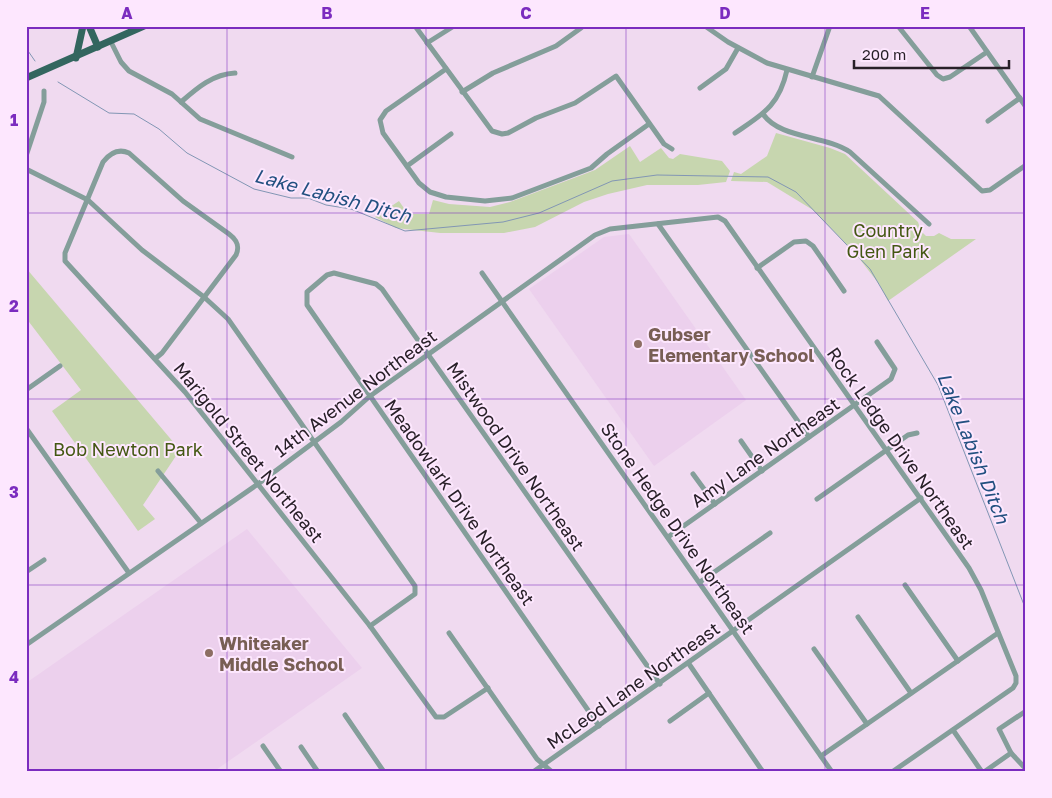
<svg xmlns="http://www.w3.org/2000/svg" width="1052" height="798" font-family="'Golos Text',sans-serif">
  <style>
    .built { fill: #ecd0ed }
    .green { fill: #c7d6af }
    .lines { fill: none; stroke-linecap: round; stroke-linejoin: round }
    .stream { stroke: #8296b4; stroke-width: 1 }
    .minor { stroke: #849e9a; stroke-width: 5 }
    .major { stroke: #33665f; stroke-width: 7 }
    .grid { fill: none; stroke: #7b2cbf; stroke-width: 1; stroke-opacity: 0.55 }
    .education-dot { fill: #8d6e63; stroke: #fde7fe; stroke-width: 2 }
    .labels { text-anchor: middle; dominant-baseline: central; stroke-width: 4; stroke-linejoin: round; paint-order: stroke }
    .park-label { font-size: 18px; fill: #445813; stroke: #fde7fe }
    .education-label { font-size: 18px; font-weight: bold; fill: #785e54; stroke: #fde7fe; text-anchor: start }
    .street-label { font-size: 18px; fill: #282028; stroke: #fde7fe }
    .water-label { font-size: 19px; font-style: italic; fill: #225080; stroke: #fde7fe }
    .neatline { fill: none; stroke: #7b2cbf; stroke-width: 2 }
    .grid-label { font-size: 16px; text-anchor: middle; font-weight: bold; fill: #7b2cbf }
  </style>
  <rect width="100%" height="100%" fill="#f0daf0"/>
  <g class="built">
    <polygon points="629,234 746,400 654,466 529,289 604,237"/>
    <polygon points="247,529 362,668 213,772 26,772 26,683"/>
  </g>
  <g class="green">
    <polygon points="776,133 830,148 845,154 918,222 921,231 926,236 934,236 939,233 951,239 976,239 888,301 879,284 855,253 813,210 767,182 731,181 734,172 741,174 767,156"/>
    <polygon points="630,146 640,162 661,148 669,158 673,159 680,154 722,161 730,171 726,182 698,185 647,185 608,194 584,202 535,227 504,233 440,233 396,228 375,217 399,201 408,214 429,214 433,200 449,204 490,207 510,202 595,170"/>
    <polygon points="26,268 180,450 143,505 155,519 138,531 52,411 81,390 26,318"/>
  </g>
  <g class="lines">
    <g class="stream">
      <polyline points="26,48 35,61"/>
      <polyline points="58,82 109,113 134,114 159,129 187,153 254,189 291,198 308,198 326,205 351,209 405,231 503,222 539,213 612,181 657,175 768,177 796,192 870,269 938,385 1026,610"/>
    </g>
    <g class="minor">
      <polyline points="415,26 492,131 502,134 508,133 536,118 575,103 616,76 664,144 672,149"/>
      <polyline points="705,26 728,42 767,63 879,96 982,191 990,190 1026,165"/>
      <polyline points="898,26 937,75 943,79 950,77 987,52"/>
      <polyline points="969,26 1026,107"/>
      <polyline points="111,42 121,62 129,71 172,94 200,119 292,157"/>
      <polyline points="427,43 454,26"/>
      <polyline points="446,69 386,111 380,120 383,133 419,183 430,192 446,197 485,201 512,198 591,168 607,154 649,124"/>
      <polyline points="812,77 830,26"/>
      <polyline points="700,88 726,69 738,48"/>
      <polyline points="462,92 493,73 556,46 581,28"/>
      <path d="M181 102C197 88 213 74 235 73"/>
      <path d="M763 114C780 139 825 135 850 152L929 224"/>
      <polyline points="988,121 1020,98"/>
      <path d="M735 133C763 114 779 106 787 70"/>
      <polyline points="26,156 44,102 44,91"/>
      <polyline points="407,166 451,134"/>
      <polyline points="26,169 88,200 142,250 204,297 228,319 415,586 415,594 370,626"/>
      <polyline points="658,224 809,437"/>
      <polyline points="757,268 794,242 806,241 813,246 844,291"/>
      <polyline points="482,273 832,772"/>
      <path d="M156 358 162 353 236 255C240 246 237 240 229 234L183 201 129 153C118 148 110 153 103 162L65 253V261L185 392 370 626 436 717H444L488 688"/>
      <polyline points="26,390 60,366"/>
      <polyline points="26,428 129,573"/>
      <polyline points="741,441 762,471"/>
      <polyline points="158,471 201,523"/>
      <polyline points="693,474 715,504"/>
      <polyline points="817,499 908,435 917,433"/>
      <polyline points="668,537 891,379 895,369 877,342"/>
      <polyline points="26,572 44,560"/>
      <polyline points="700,582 770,533"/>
      <polyline points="905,585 958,661"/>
      <polyline points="858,617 911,693"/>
      <polyline points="449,633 537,759 552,772"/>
      <polyline points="26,645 258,484 341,422 370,396 595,235 610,229 718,217 725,221 969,568 981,590 1016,676 1016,683 1013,688 892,772"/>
      <polyline points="814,649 867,724"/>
      <polyline points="689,664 763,772"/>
      <polyline points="1026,711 999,729 1011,753 1026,769"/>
      <polyline points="345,715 384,772"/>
      <polyline points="670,721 709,693"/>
      <polyline points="599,726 307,305 307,292 327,275 334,273 376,284 382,289 660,684"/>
      <polyline points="953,730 982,772"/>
      <polyline points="263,746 281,772"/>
      <polyline points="301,747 318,772"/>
      <polyline points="821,756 998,633"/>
      <polyline points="533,772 921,498"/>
      <polyline points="984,772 1011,753"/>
    </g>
    <g class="major">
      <polyline points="89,26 98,47"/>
      <polyline points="76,58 83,26"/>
      <polyline points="26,78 144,26"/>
    </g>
  </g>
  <path class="grid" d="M227 26V772M426 26V772M626 26V772M825 26V772M26 213H1026M26 399H1026M26 585H1026"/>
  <g class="education-dot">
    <circle cx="638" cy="344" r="5"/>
    <circle cx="209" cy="653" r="5"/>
  </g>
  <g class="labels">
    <g class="park-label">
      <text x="888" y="230">Country<tspan x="888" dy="21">Glen Park</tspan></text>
      <text x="128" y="449">Bob Newton Park</text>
    </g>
    <g class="education-label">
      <text x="648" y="334">Gubser<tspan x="648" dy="21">Elementary School</tspan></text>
      <text x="219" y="643">Whiteaker<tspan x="219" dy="21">Middle School</tspan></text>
    </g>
    <g class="street-label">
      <text transform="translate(355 393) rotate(-37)">14th Avenue Northeast</text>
      <text transform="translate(901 448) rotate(55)">Rock Ledge Drive Northeast</text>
      <text transform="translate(249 452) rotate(51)">Marigold Street Northeast</text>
      <text transform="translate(765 452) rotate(-35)">Amy Lane Northeast</text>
      <text transform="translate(516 456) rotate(55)">Mistwood Drive Northeast</text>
      <text transform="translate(460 502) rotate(55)">Meadowlark Drive Northeast</text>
      <text transform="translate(678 528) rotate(55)">Stone Hedge Drive Northeast</text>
      <text transform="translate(633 685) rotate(-35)">McLeod Lane Northeast</text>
    </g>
    <g class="water-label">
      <text transform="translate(333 195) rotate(15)">Lake Labish Ditch</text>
      <text transform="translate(974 448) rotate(68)">Lake Labish Ditch</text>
    </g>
  </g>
  <rect width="1052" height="798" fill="none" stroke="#fde7fe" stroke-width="55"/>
  <path d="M854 60v8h155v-8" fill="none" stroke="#282028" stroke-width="2.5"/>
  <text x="862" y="60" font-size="15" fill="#282028" stroke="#fde7fe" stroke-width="4" paint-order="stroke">200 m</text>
  <rect x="28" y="28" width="996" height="742" class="neatline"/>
  <g class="grid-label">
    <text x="127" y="19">A</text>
    <text x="327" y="19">B</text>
    <text x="526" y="19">C</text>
    <text x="725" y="19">D</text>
    <text x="925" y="19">E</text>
    <text x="14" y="126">1</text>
    <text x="14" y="312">2</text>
    <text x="14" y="498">3</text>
    <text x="14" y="683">4</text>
  </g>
</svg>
